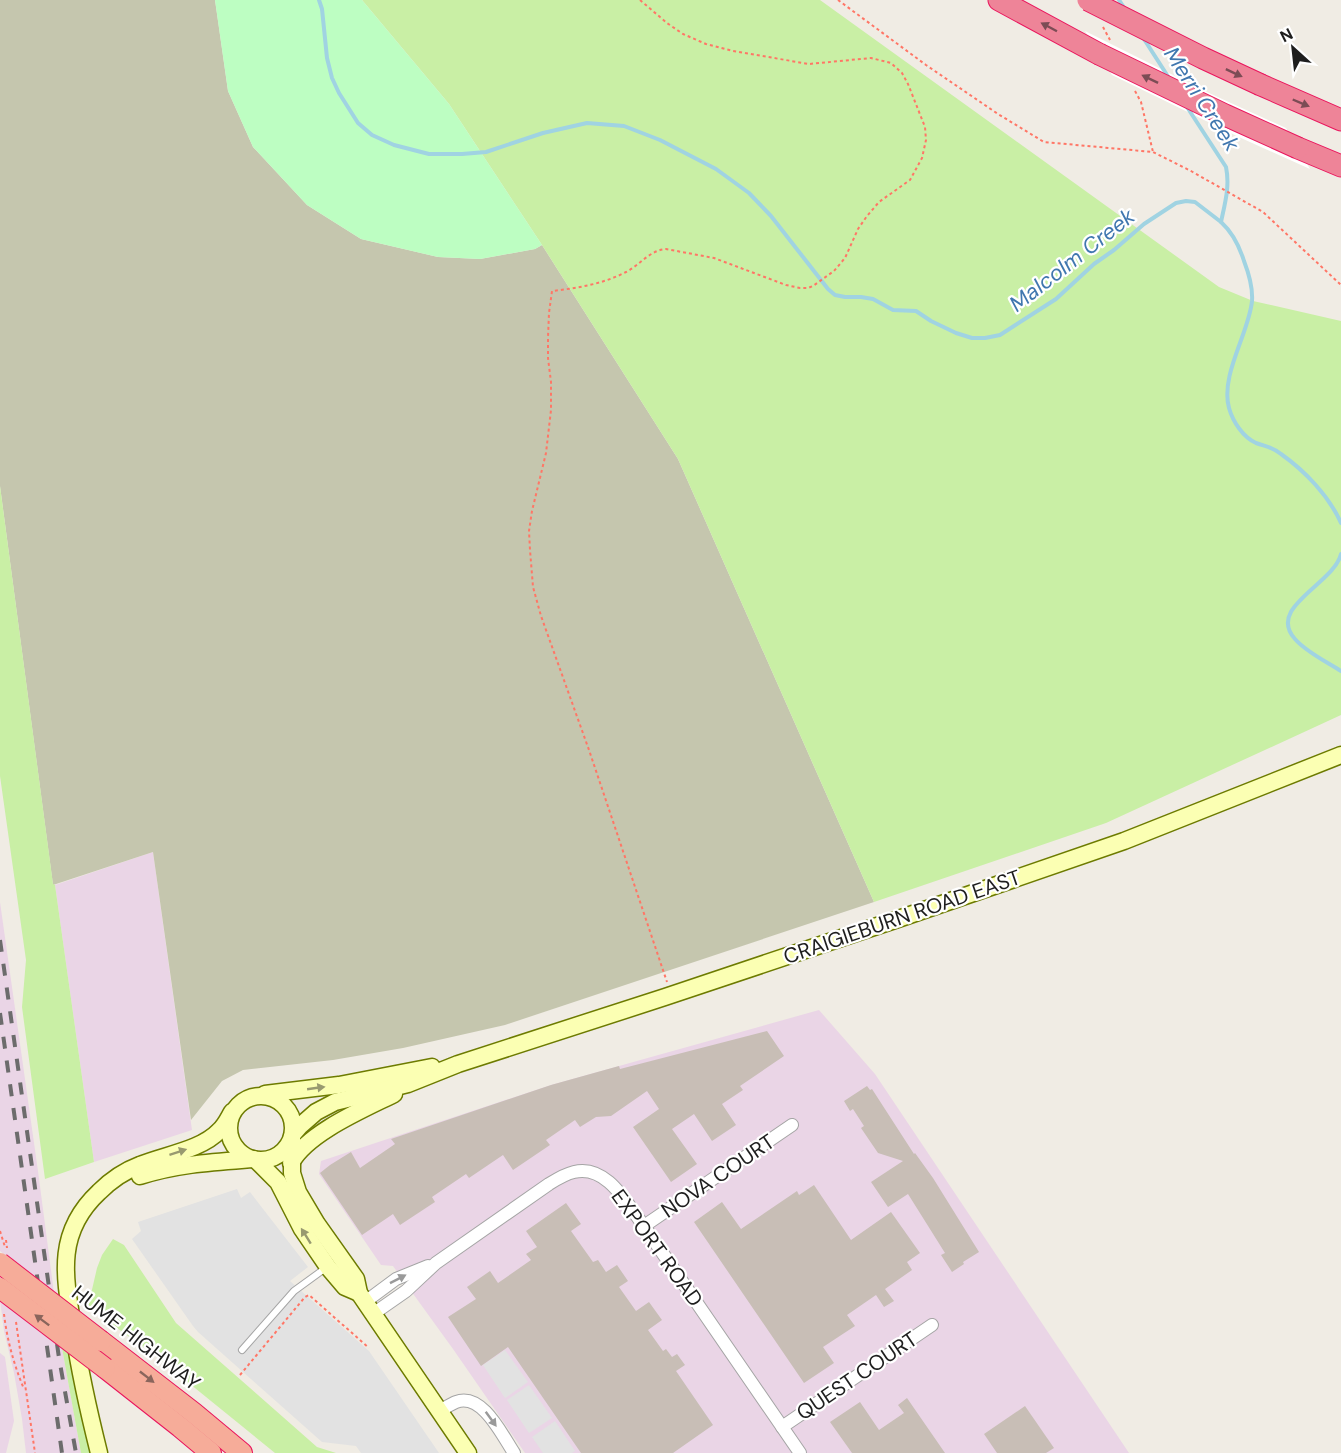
<svg xmlns="http://www.w3.org/2000/svg" width="1341" height="1453" font-family="'DM Sans',sans-serif">
  <style>
    .industrial { fill: #ead5e6 }
    .construction { fill: #c5c6ae }
    .grass { fill: #c9efa5 }
    .park { fill: #bdfec2 }
    .parking { fill: #e2e2e2 }
    .pier { fill: #fff }
    .lines { fill: none; stroke-linecap: round; stroke-linejoin: round }
    .stream { stroke: #a0d3e2; stroke-width: 4 }
    .building { fill: #c8beb6 }
    .service-casing { stroke: #a5a5a5; stroke-width: 8 }
    .minor-casing { stroke: #a5a5a5; stroke-width: 14 }
    .secondary-casing { stroke: #6d7b00; stroke-width: 19 }
    .trunk-casing { stroke: #ea155d; stroke-width: 22 }
    .motorway-casing { stroke: #ea155d; stroke-width: 23 }
    .path { stroke: #ff7666; stroke-width: 2; stroke-dasharray: 3 3; stroke-linecap: butt }
    .service { stroke: #fff; stroke-width: 6 }
    .minor { stroke: #fff; stroke-width: 12 }
    .secondary { stroke: #fbffb3; stroke-width: 16 }
    .trunk { stroke: #f6ac99; stroke-width: 20 }
    .motorway { stroke: #ee8498; stroke-width: 21 }
    .rail { stroke: #6c6c6c; stroke-width: 4; stroke-dasharray: 12 12; stroke-linecap: butt }
    .trunk-bridge-casing { stroke: #ea155d; stroke-width: 22; stroke-linecap: butt }
    .motorway-bridge-casing { stroke: #ea155d; stroke-width: 23; stroke-linecap: butt }
    .trunk-bridge { stroke: #f6ac99; stroke-width: 20 }
    .motorway-bridge { stroke: #ee8498; stroke-width: 21 }
    .oneway { fill: #7c4c55 }
    .oneway2 { fill: #989a70 }
    .oneway3 { fill: #9a9a9a }
    .oneway4 { fill: #8a655c }
    .labels { text-anchor: middle; dominant-baseline: central; stroke-width: 4.5; stroke-linejoin: round; paint-order: stroke }
    .street-label { font-size: 21px; fill: #1e1e1e; stroke: #fff }
    .water-label { font-size: 22px; font-style: italic; fill: #4077af; stroke: #fff }
  </style>
  <rect width="100%" height="100%" fill="#f0ece4"/>
  <g class="industrial">
    <polygon points="153,852 192,1130 94,1162 55,885"/>
    <polygon points="0,902 38,1171 54,1293 0,1251"/>
    <polygon points="819,1010 875,1074 1129,1453 525,1453 453,1349 393,1266 381,1265 319,1174 321,1161 551,1085"/>
    <polygon points="0,1300 62,1348 81,1453 26,1453 22,1419 14,1373 4,1331"/>
    <polygon points="0,1353 5,1357 14,1421 6,1453 0,1453"/>
  </g>
  <polygon class="construction" points="0,0 215,0 228,91 253,147 307,205 361,239 438,257 480,259 535,249 542,245 678,459 874,902 505,1025 403,1048 333,1060 243,1070 222,1081 191,1120 153,852 53,885 0,486"/>
  <g class="grass">
    <polygon points="362,0 820,0 1219,287 1253,301 1341,321 1341,715 1106,823 874,902 678,459 542,245 449,104"/>
    <polygon points="0,486 53,884 55,885 94,1162 45,1179 22,1007 26,960 0,776"/>
    <polygon points="113,1239 124,1245 176,1323 317,1447 336,1453 275,1453 153,1354 88,1307 97,1268 102,1255"/>
    <polygon points="62,1348 69,1353 91,1453 81,1453"/>
  </g>
  <polygon class="park" points="215,0 362,0 449,104 542,245 535,249 480,259 438,257 361,239 307,205 253,147 228,91"/>
  <g class="parking">
    <polygon points="237,1189 241,1198 250,1192 308,1267 290,1281 369,1351 439,1453 361,1453 356,1446 322,1442 198,1332 193,1326 132,1239 141,1231 138,1222"/>
    <polygon points="505,1350 528,1382 505,1398 483,1365"/>
    <polygon points="529,1385 552,1418 529,1433 507,1400"/>
    <polygon points="555,1421 575,1451 572,1453 543,1453 532,1437"/>
  </g>
  <polygon class="pier" points="1085,31 1209,93 1286,128 1310,169 1241,138 1112,75"/>
  <g class="lines">
    <g class="stream">
      <polyline points="319,0 322,9 327,58 332,78 339,93 358,123 372,135 394,145 429,154 462,154 486,152 543,133 587,123 624,126 660,140 716,169 749,193 771,216 828,289 835,295 845,297 861,297 873,299 893,310 916,311 931,321 956,333 972,338 985,338 1000,335 1056,299 1094,264 1114,250 1144,224 1176,203 1186,201 1195,202 1221,222"/>
      <polyline points="1119,0 1125,9"/>
      <polyline points="1142,36 1169,78"/>
      <path d="M1187 107 1226 167C1230 186 1225 203 1221 222 1233 233 1239 245 1244 261 1249 274 1253 287 1252 301 1249 333 1220 375 1229 408 1233 422 1243 437 1256 443 1267 447 1271 446 1281 454 1305 471 1329 496 1341 523"/>
      <path d="M1341 554C1334 584 1266 607 1295 639 1306 652 1327 662 1341 671"/>
    </g>
  </g>
  <g class="building">
    <polygon points="767,1031 784,1056 740,1086 743,1090 722,1104 736,1125 712,1141 694,1114 672,1129 697,1164 671,1182 633,1127 659,1109 647,1091 611,1116 596,1117 580,1127 575,1120 546,1140 550,1145 513,1170 503,1155 469,1178 466,1174 432,1197 435,1202 400,1225 393,1214 362,1235 320,1173 330,1165 351,1152 360,1168 395,1144 391,1139 551,1085 619,1066 620,1069"/>
    <polygon points="867,1086 870,1090 872,1089 914,1154 915,1153 933,1178 979,1252 963,1262 964,1264 952,1272 941,1255 945,1253 908,1194 888,1207 871,1182 903,1161 878,1153 861,1128 864,1126 853,1109 850,1111 844,1101"/>
    <polygon points="814,1185 851,1240 891,1212 920,1253 907,1262 912,1270 885,1289 894,1301 884,1307 876,1295 847,1315 855,1326 823,1347 834,1363 804,1383 694,1222 722,1202 741,1229 797,1191 799,1195"/>
    <polygon points="566,1203 581,1224 571,1231 593,1262 598,1260 606,1272 617,1265 628,1281 619,1287 636,1311 649,1302 662,1320 648,1330 663,1351 666,1349 672,1357 677,1354 685,1365 676,1371 713,1425 673,1453 581,1453 508,1347 481,1366 448,1317 476,1299 467,1287 490,1271 498,1283 531,1260 526,1254 537,1247 526,1231"/>
    <polygon points="907,1398 945,1453 852,1453 830,1422 860,1402 879,1430 904,1413 898,1405"/>
    <polygon points="1025,1406 1054,1448 1046,1453 997,1453 984,1434"/>
  </g>
  <g class="lines">
    <defs>
      <polyline id="service" points="242,1350 294,1291 327,1267"/>
      <g id="minor">
        <polyline points="644,1226 792,1125"/>
        <polyline points="365,1302 396,1279 428,1266"/>
        <path d="M373 1314 406 1291 436 1263 549 1184C557 1179 565 1174 574 1172 607 1164 627 1204 644 1226L800 1453"/>
        <path d="M439 1411C445 1408 451 1404 456 1402 482 1392 502 1435 514 1453"/>
        <polyline points="782,1427 932,1325"/>
      </g>
      <g id="secondary">
        <polyline points="265,1094 339,1085 432,1067"/>
        <circle cx="261" cy="1128" r="32"/>
        <polyline points="293,1134 300,1126 316,1112 335,1102 408,1084 458,1064 665,997 904,917 1124,841 1341,755"/>
        <polyline points="292,1137 292,1173 298,1192 317,1224 356,1279 359,1293 468,1453"/>
        <polyline points="256,1160 278,1182 302,1229 328,1267 345,1287 359,1293"/>
        <path d="M291 1163C307 1133 364 1109 394 1094"/>
        <path d="M140 1176C177 1164 214 1162 253 1159"/>
        <path d="M99 1453C89 1413 80 1373 74 1333 65 1279 54 1234 99 1192 111 1180 124 1171 140 1165 164 1155 201 1150 219 1131 225 1126 228 1119 232 1112"/>
      </g>
      <g id="trunk">
        <polyline points="101,1341 194,1413 242,1453"/>
        <polyline points="105,1368 180,1427 211,1453"/>
      </g>
      <g id="motorway">
        <polyline points="999,0 1099,54"/>
        <polyline points="1261,85 1341,120"/>
        <polyline points="1298,148 1341,166"/>
      </g>
    </defs>
    <use href="#service" class="service-casing"/>
    <use href="#minor" class="minor-casing"/>
    <use href="#secondary" class="secondary-casing"/>
    <use href="#trunk" class="trunk-casing"/>
    <use href="#motorway" class="motorway-casing"/>
    <g class="path">
      <path d="M640 0 667 23 683 34 706 44 733 51 809 64 871 58 891 63 902 73 908 84 925 127 926 140 922 158 910 180 879 202 867 216 858 229 845 258 834 271 813 286 808 288H800L786 285 714 258 666 249C650 250 640 265 626 272 603 284 578 288 552 291L549 313 548 337V358L551 382V410L546 453 532 511 529 531 530 550 533 587 541 616 589 750 667 982"/>
      <polyline points="838,0 926,65 998,114 1044,142 1153,152 1191,171 1263,212 1341,285"/>
      <polyline points="1103,27 1110,40"/>
      <polyline points="1135,91 1141,102 1153,152"/>
      <polyline points="0,1231 5,1247"/>
      <polyline points="6,1240 7,1248"/>
      <path d="M4 1314C7 1340 14 1365 24 1389"/>
      <polyline points="16,1322 35,1453"/>
      <polyline points="240,1375 305,1297 309,1295 369,1348"/>
    </g>
    <use href="#service" class="service"/>
    <use href="#minor" class="minor"/>
    <use href="#secondary" class="secondary"/>
    <use href="#trunk" class="trunk"/>
    <use href="#motorway" class="motorway"/>
    <g class="rail">
      <polyline points="0,940 59,1358 76,1453"/>
      <polyline points="0,1013 62,1453"/>
    </g>
    <defs>
      <g id="trunk-bridge">
        <polyline points="0,1263 101,1341"/>
        <polyline points="0,1288 105,1368"/>
      </g>
      <g id="motorway-bridge">
        <polyline points="1088,0 1203,58 1261,85"/>
        <polyline points="1099,54 1225,115 1298,148"/>
      </g>
    </defs>
    <use href="#trunk-bridge" class="trunk-bridge-casing"/>
    <use href="#motorway-bridge" class="motorway-bridge-casing"/>
    <use href="#trunk-bridge" class="trunk-bridge"/>
    <use href="#motorway-bridge" class="motorway-bridge"/>
  </g>
  <defs><path id="oneway-solid" d="M-6-.8H1V-3.2L6.5 0L1 3.2V.8H-6Z" transform="scale(1.5)"/></defs>
  <g class="oneway">
    <use href="#oneway-solid" transform="translate(1049 27) rotate(-152)"/>
    <use href="#oneway-solid" transform="translate(1234 73) rotate(25)"/>
    <use href="#oneway-solid" transform="translate(1150 79) rotate(-154)"/>
    <use href="#oneway-solid" transform="translate(1301 103) rotate(23)"/>
  </g>
  <g class="oneway2">
    <use href="#oneway-solid" transform="translate(316 1088) rotate(-8)"/>
    <use href="#oneway-solid" transform="translate(178 1152) rotate(-18)"/>
    <use href="#oneway-solid" transform="translate(306 1236) rotate(-122)"/>
  </g>
  <g class="oneway3">
    <use href="#oneway-solid" transform="translate(398 1279) rotate(-27)"/>
    <use href="#oneway-solid" transform="translate(491 1419) rotate(54)"/>
  </g>
  <g class="oneway4">
    <use href="#oneway-solid" transform="translate(42 1320) rotate(-143)"/>
    <use href="#oneway-solid" transform="translate(147 1377) rotate(38)"/>
  </g>
  <g class="labels">
    <g class="street-label">
      <text transform="translate(902 917) rotate(-19)">CRAIGIEBURN ROAD EAST</text>
      <text transform="translate(718 1176) rotate(-34)">NOVA COURT</text>
      <text transform="translate(657 1248) rotate(54)">EXPORT ROAD</text>
      <text transform="translate(136 1338) rotate(38)">HUME HIGHWAY</text>
      <text transform="translate(857 1376) rotate(-34)">QUEST COURT</text>
    </g>
    <g class="water-label">
      <text transform="translate(1202 99) rotate(57)">Merri Creek</text>
      <text transform="translate(1072 260) rotate(-38)">Malcolm Creek</text>
    </g>
  </g>
  <g transform="translate(1293 48) rotate(333)" stroke="#ffffff" stroke-width="4.5" paint-order="stroke">
  <path d="M0-4.5L10 22L0 15L-10 22Z" fill="#1e1e1e"/>
  <text y="-9" font-size="16" font-weight="bold" text-anchor="middle" fill="#1e1e1e">N</text>
  </g>
</svg>
